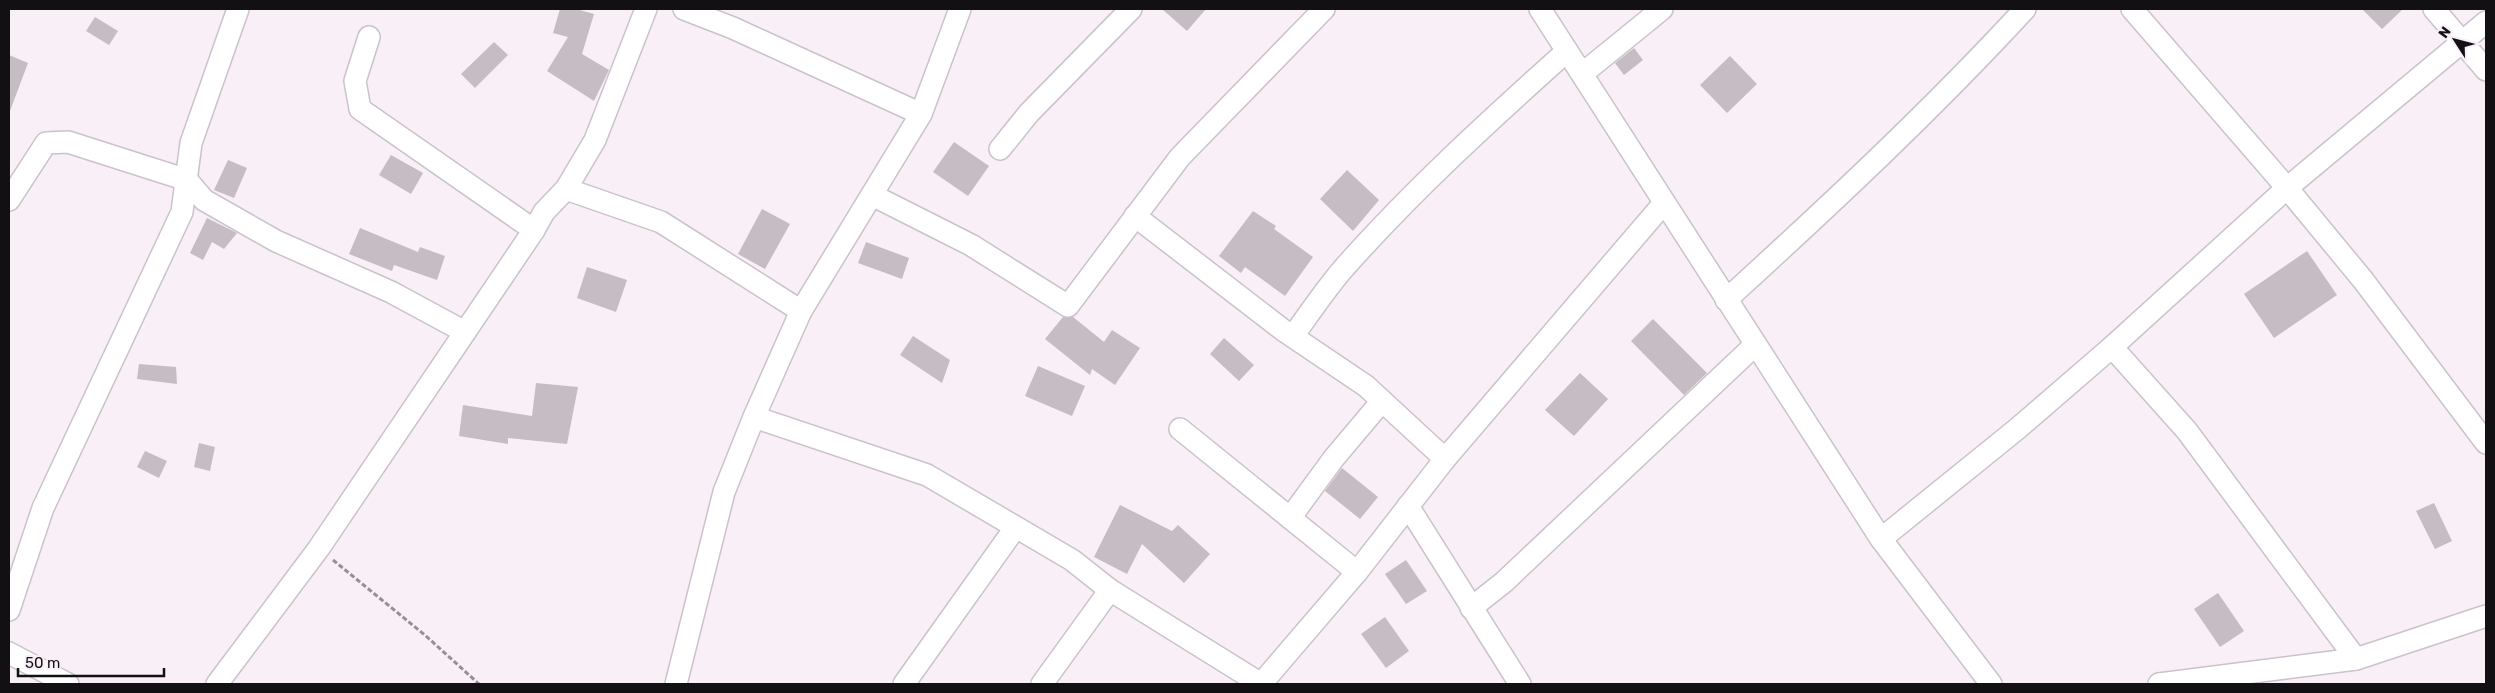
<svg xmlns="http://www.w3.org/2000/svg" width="2495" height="693" font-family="Rubik,sans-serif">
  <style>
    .building { fill: #c5bcc4 }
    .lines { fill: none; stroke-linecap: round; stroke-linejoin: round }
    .minor-casing { stroke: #cbc2cb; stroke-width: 24 }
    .path { stroke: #968f95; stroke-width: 3; stroke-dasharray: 5 2.5; stroke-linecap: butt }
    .minor { stroke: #fff; stroke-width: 21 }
  </style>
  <rect width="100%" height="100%" fill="#f8eff7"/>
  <g class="building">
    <polygon points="560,9 576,9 594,14 582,54 609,70 594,101 547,71 568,37 553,33"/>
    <polygon points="1162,9 1206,9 1187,31"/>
    <polygon points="2362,9 2403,9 2382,29"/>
    <polygon points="95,17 118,31 109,45 86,31"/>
    <polygon points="494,42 508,55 475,88 461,74"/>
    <polygon points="1634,48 1643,60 1624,75 1615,63"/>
    <polygon points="9,55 28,63 10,111 9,110"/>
    <polygon points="1730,56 1757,84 1727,113 1700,85"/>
    <polygon points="954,142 989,166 968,196 933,172"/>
    <polygon points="391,155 423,173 411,194 379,175"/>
    <polygon points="228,160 247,168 234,198 214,190"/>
    <polygon points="1347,170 1379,200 1353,231 1320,199"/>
    <polygon points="762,209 790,224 765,269 738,254"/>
    <polygon points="1253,211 1276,226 1274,229 1313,257 1285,296 1245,267 1241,273 1219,256"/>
    <polygon points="207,218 237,233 224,249 212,242 203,260 190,253"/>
    <polygon points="360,228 418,252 420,247 445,256 437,280 394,265 392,271 349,254"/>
    <polygon points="866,242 909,258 902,279 858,263"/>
    <polygon points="2307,251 2337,295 2274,338 2244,294"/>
    <polygon points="587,267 627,280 616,312 577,298"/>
    <polygon points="1063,317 1073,317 1104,342 1112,330 1140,348 1115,385 1092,369 1090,375 1045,339"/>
    <polygon points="1653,319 1707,373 1684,395 1631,341"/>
    <polygon points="913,336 950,360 942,383 900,355"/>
    <polygon points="1224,338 1254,365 1239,381 1210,354"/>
    <polygon points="139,364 176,367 177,384 137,379"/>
    <polygon points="1038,366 1085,386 1072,416 1025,396"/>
    <polygon points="1580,373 1608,399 1574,436 1545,410"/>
    <polygon points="536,383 578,387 567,444 508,438 508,444 459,436 463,405 532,416"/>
    <polygon points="199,443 215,447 210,471 194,467"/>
    <polygon points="145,451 167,461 159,478 137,467"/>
    <polygon points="1342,468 1378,497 1360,519 1325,491"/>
    <polygon points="2434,503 2452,541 2435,549 2416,511"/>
    <polygon points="1120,505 1172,531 1178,525 1210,554 1184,583 1142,544 1127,574 1094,557"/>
    <polygon points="1406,560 1427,591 1406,604 1385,574"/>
    <polygon points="2218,593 2244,631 2220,647 2194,609"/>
    <polygon points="1385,617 1409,651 1386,668 1361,634"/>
  </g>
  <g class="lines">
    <defs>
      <g id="minor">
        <polyline points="684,9 733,28 921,114"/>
        <polyline points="1540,9 1881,539 1991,684"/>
        <polyline points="2132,9 2287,188 2363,280 2486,443"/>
        <polyline points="2434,9 2486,70"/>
        <polyline points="369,37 355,81 360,109 534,230"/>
        <polyline points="1582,74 1662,9"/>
        <polyline points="1000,149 1029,113 1131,9"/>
        <polyline points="566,189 661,222 801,311"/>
        <polyline points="872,195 971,245 1068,306 1180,157 1324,9"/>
        <polyline points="9,200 46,143 68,142 187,180 204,200 276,241 391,292 465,332"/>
        <polyline points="1135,216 1283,330 1366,386 1445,459"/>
        <path d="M1726 300C1829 206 1931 111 2025 9"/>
        <path d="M1293 336C1309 314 1325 290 1343 269 1412 191 1490 120 1567 51"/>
        <polyline points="2112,347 2187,431 2356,659"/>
        <polyline points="754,417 927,475 1072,560 1110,590 1261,684"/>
        <polyline points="1180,429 1357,572"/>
        <polyline points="1408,506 1520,684"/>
        <polyline points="1290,518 1334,458 1382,401"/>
        <polyline points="1881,539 2017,429 2112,347 2287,188 2486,22"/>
        <polyline points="1471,608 1504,582 1755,345"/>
        <polyline points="9,610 43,508 182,212 191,143 238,9"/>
        <polyline points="9,653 68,684"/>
        <polyline points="217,684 319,548 534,230 544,212 566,189 595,140 646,9"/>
        <polyline points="676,684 724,492 754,417 801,311 921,114 960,9"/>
        <polyline points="904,684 1015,528"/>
        <polyline points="1042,684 1110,590"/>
        <polyline points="1261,684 1357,572 1445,459 1664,203"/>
        <polyline points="2159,684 2356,659 2486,616"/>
      </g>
    </defs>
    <use href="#minor" class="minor-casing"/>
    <polyline class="path" points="333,560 426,636 479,684"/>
    <use href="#minor" class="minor"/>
  </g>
  <rect width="2495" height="693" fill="none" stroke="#131013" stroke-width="20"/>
  <g transform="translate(2455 40) rotate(306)" stroke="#f8eff7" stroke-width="4" paint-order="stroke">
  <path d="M0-4L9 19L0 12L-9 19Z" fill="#131013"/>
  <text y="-8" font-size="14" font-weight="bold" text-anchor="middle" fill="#131013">N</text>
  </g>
  <path d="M18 668v8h146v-8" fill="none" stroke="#131013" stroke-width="2.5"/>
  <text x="25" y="668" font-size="15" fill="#131013" stroke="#f8eff7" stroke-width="4" paint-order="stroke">50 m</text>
</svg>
